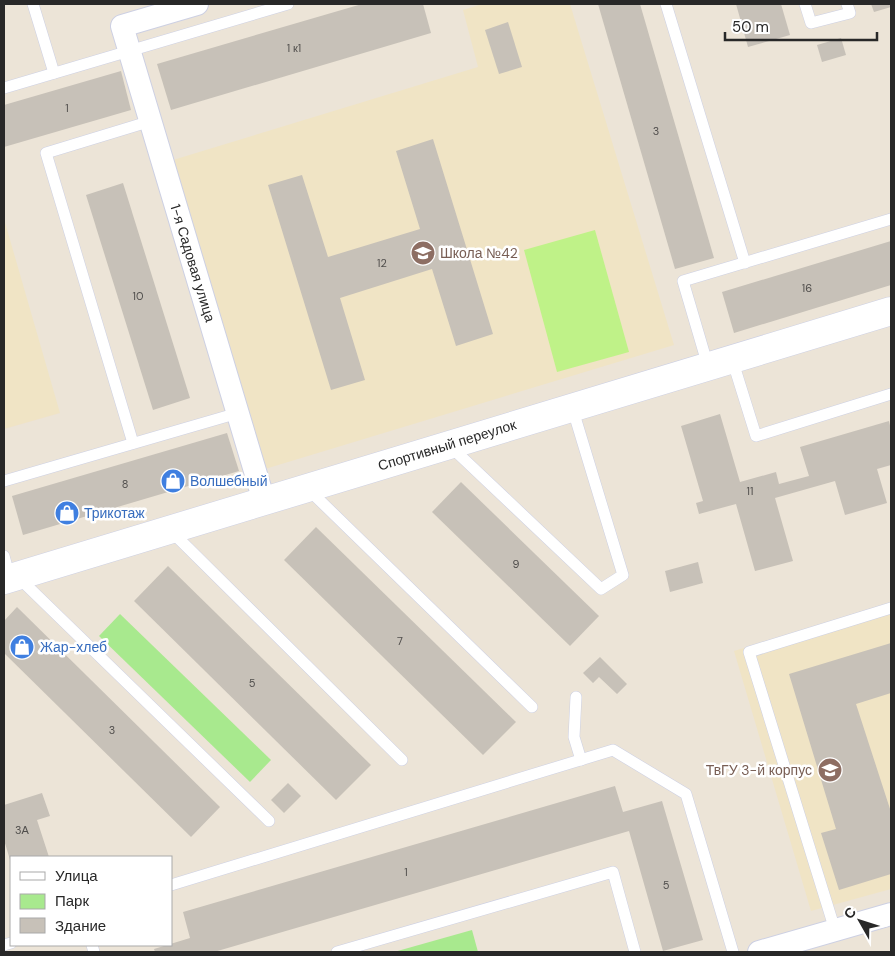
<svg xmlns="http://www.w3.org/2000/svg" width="895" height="956" font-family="'DM Sans',sans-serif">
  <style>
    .education { fill: #f0e4c5 }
    .green { fill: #a8e98e }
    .pitch { fill: #bff288 }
    .building { fill: #c7c1b8 }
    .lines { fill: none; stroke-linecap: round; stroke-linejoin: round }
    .service-casing { stroke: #cdd0e3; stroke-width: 12 }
    .minor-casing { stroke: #cdd0e3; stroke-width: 24 }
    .tertiary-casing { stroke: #cdd0e3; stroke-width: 29 }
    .service { stroke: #fff; stroke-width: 11 }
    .minor { stroke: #fff; stroke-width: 22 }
    .tertiary { stroke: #fff; stroke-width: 28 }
    .labels { text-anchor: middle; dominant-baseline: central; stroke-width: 5; stroke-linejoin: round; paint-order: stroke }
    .number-label { font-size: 11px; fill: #504e4c }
    .education-label { font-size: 14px; fill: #785e54; stroke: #fff; text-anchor: start }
    .street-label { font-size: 14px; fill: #282828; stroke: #fff }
    .shop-label { font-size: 14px; fill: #366cbe; stroke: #fff; text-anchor: start }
  </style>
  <rect width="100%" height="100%" fill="#ece4d7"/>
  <g class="education">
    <polygon points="482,4 570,4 674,345 265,469 173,160 478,67 463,10"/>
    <polygon points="4,219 60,413 4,429"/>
    <polygon points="891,602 891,889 811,911 734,651"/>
  </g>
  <g class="green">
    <polygon points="120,614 271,760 250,782 99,636"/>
    <polygon points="472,930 478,952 394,952"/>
  </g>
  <polygon class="pitch" points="595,230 629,352 557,372 524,250"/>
  <g class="building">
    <polygon points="362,4 423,4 431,33 171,110 157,64"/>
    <polygon points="598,4 640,4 714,258 675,269"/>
    <polygon points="736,4 781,4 790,35 748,47"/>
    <polygon points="871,4 891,4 891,7 874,12"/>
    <polygon points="508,22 522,67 499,74 485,30"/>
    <polygon points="841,38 846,55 822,62 817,45"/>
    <polygon points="121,71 131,110 4,147 4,105"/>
    <polygon points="433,139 493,334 456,346 432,269 340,298 365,380 331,390 268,185 302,175 328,257 420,229 396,151"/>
    <polygon points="123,183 190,398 153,410 86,195"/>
    <polygon points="891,241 891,285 734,333 722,292"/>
    <polygon points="720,414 740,482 776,472 779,484 809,476 800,447 889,421 891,430 891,465 877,469 887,503 845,515 835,481 775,498 793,561 755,571 736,504 699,514 696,503 703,501 681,426"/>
    <polygon points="227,433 239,471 23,535 12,496"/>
    <polygon points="461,482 599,616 570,646 432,512"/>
    <polygon points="316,527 516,722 483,755 284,560"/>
    <polygon points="698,562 703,583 670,592 665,571"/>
    <polygon points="168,566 371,765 336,800 134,601"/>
    <polygon points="17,607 220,807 191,837 4,653 4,621"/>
    <polygon points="891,643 891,693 856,704 891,812 891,874 839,890 821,833 836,829 789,674"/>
    <polygon points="600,657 627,684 617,694 599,677 593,683 583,673"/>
    <polygon points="288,783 301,796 284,813 271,800"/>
    <polygon points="615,786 623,812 662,801 703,940 663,951 629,831 214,952 155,952 154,949 190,938 183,912"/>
    <polygon points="42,793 50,816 37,820 49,857 11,857 11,863 4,840 4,805"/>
  </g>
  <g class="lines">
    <defs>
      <g id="service">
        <polyline points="33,4 54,73"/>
        <polyline points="666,4 745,263"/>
        <polyline points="805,4 811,23 850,13 847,4"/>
        <polyline points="4,88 288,4"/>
        <polyline points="732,359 756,436 891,394"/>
        <polyline points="708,366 683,281 891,219"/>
        <polyline points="133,443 46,153 151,121"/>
        <polyline points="450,446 601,589 623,575 572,407"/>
        <polyline points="4,481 238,413"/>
        <polyline points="307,488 532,707"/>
        <polyline points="171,531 402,760"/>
        <polyline points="4,556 10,578"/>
        <polyline points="18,577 269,821"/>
        <polyline points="576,697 574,737 581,760"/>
        <polyline points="171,885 613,750 686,794 733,952"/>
        <polyline points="835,930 749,652 891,608"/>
        <polyline points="4,945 11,943"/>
        <polyline points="92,945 94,952"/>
        <polyline points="337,952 613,872 635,952"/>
      </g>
      <g id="minor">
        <polyline points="197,4 122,26 264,501"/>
        <polyline points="759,952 891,914"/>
      </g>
      <polyline id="tertiary" points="4,580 891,311"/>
    </defs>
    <use href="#service" class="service-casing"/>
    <use href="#minor" class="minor-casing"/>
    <use href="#tertiary" class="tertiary-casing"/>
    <use href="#service" class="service"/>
    <use href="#minor" class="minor"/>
    <use href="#tertiary" class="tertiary"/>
  </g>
  <defs>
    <symbol id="school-disc" viewBox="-11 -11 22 22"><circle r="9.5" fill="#8d6e63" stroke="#fff"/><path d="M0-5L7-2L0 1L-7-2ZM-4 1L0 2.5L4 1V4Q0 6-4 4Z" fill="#fff"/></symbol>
    <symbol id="shop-disc" viewBox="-11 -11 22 22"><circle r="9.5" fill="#3f7fe0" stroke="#fff"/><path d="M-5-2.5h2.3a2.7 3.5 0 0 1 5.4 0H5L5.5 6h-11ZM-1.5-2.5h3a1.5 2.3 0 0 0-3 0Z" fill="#fff"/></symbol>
    <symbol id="university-disc" viewBox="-11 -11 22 22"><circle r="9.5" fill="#8d6e63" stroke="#fff"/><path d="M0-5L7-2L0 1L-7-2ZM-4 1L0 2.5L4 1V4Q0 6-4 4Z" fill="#fff"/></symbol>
  </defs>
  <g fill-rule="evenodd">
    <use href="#school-disc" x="409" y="239" width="28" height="28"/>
    <use href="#shop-disc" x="159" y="467" width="28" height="28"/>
    <use href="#shop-disc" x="53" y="499" width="28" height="28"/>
    <use href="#shop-disc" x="8" y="633" width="28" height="28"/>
    <use href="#university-disc" x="816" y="756" width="28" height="28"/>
  </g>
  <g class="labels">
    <g class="number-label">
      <text x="294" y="48">1 к1</text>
      <text x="67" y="108">1</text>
      <text x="656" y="131">3</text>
      <text x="382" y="263">12</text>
      <text x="807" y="288">16</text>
      <text x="138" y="296">10</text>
      <text x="125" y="484">8</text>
      <text x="750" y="491">11</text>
      <text x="516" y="564">9</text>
      <text x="400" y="641">7</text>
      <text x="252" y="683">5</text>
      <text x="112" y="730">3</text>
      <text x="22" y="830">3А</text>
      <text x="406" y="872">1</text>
      <text x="666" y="885">5</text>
    </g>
    <g class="education-label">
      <text x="440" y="253">Школа №42</text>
      <text x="812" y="770" text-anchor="end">ТвГУ 3-й корпус</text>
    </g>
    <g class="street-label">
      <text transform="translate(193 263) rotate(73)">1-я Садовая улица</text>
      <text transform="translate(447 445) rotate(-17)">Спортивный переулок</text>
    </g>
    <g class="shop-label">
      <text x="190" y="481">Волшебный</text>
      <text x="84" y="513">Трикотаж</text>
      <text x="40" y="647">Жар-хлеб</text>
    </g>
  </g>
  <rect width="895" height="956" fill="none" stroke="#282828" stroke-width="10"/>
  <rect x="10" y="856" width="162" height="90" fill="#ffffff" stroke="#a9a9a9"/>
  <rect x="20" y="872" width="25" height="8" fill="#ffffff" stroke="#a9a9a9"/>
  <text x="55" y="881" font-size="15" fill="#282828">Улица</text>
  <rect x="20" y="894" width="25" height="15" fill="#a8e98e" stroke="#a9a9a9"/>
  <text x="55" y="906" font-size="15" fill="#282828">Парк</text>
  <rect x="20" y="918" width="25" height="15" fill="#c7c1b8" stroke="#a9a9a9"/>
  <text x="55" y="931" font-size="15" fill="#282828">Здание</text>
  <g transform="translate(860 921) rotate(309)" stroke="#ffffff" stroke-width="4" paint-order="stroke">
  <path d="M0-4L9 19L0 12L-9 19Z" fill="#282828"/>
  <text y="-8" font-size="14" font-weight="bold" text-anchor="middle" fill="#282828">С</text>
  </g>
  <path d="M725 32v8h152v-8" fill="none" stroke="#282828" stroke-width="2.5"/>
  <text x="732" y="32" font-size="15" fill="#282828" stroke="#ffffff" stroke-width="4" paint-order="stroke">50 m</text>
</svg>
